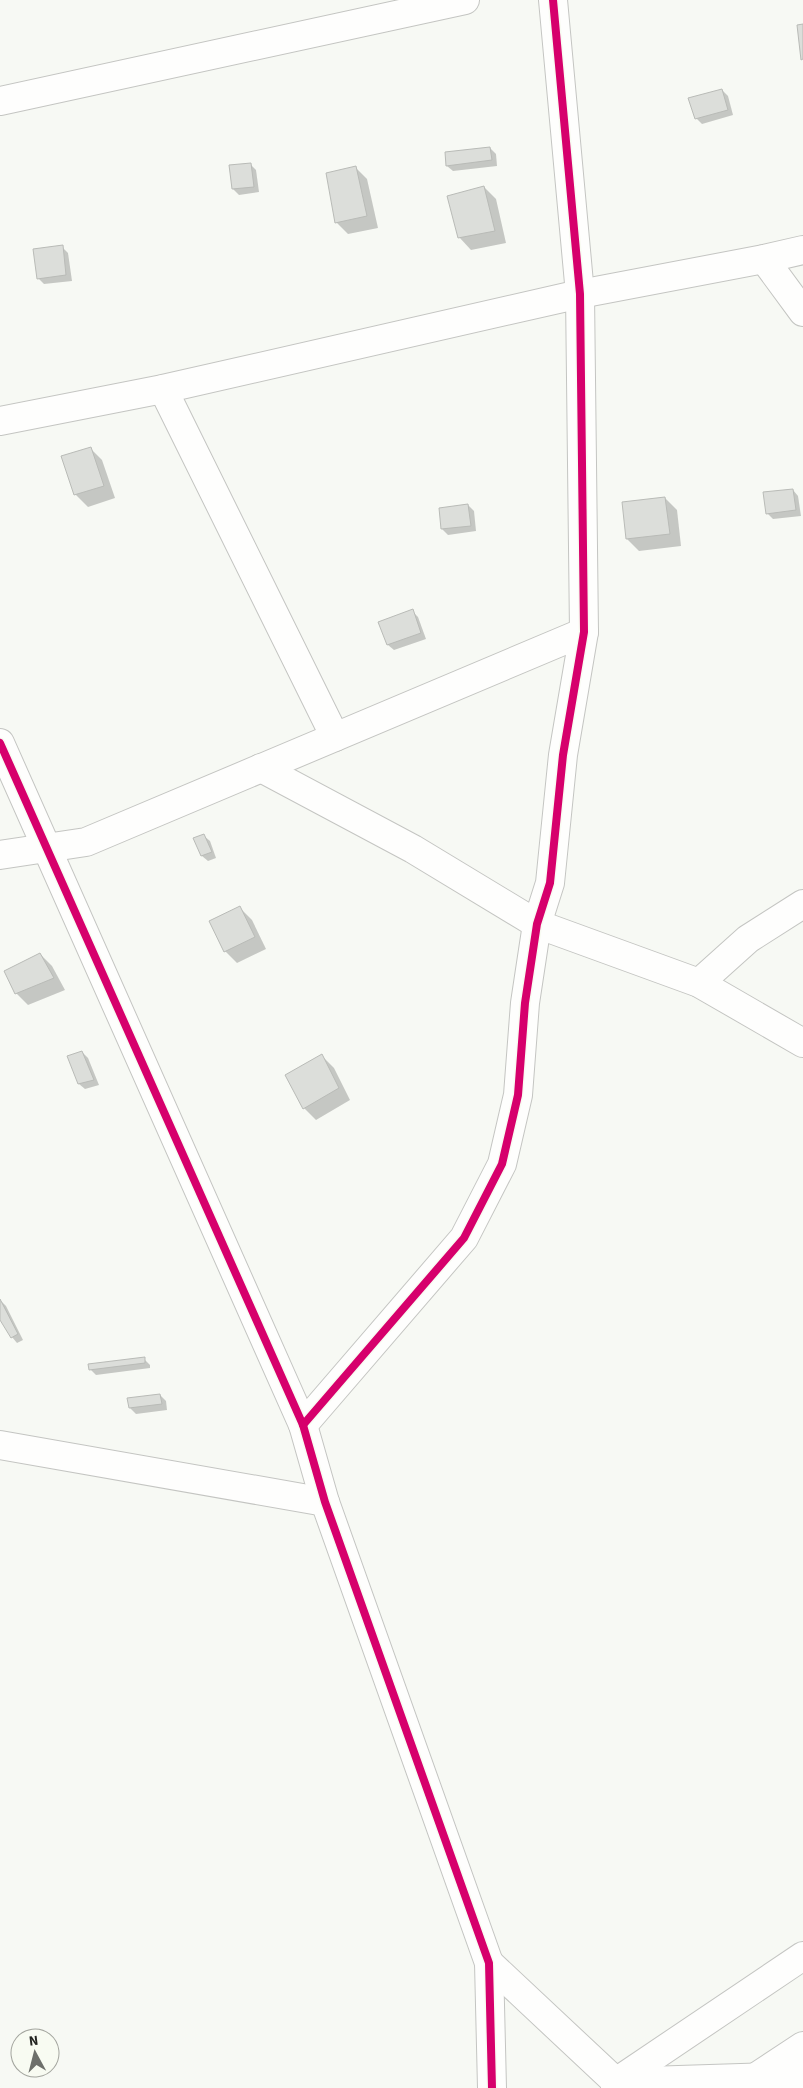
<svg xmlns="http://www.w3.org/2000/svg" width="803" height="2088" font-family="'Source Sans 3',sans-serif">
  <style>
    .shadow { fill: #0003 }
    .building { fill: #dcdeda; stroke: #b9bbb7 }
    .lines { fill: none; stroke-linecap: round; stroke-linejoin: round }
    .minor-casing { stroke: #c4c5c2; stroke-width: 30 }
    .minor { stroke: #fefefd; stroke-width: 28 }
    .cycleway-casing { stroke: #f8fbf2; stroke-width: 11 }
    .cycleway { stroke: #d6006c; stroke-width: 8 }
  </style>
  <rect width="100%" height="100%" fill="#f7f9f4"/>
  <g class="shadow">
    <polygon points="722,90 728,96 733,115 702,124 696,118"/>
    <polygon points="490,148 496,154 497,166 453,171 447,166"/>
    <polygon points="250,164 256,170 259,192 239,195 233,189"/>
    <polygon points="355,167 367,179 378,228 348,234 336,222"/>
    <polygon points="484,187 496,199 506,243 471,250 459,237"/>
    <polygon points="62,247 68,253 72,281 44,284 38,278"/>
    <polygon points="90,448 102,460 115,498 88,507 76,495 63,457"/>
    <polygon points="793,490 798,496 801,516 773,519 767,513"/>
    <polygon points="665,498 677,510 681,546 639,551 627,539"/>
    <polygon points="468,505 474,511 476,531 448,535 442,529"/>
    <polygon points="412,611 418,617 426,639 394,650 388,645"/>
    <polygon points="204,836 210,841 216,858 208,861 202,856 195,839"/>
    <polygon points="240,908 252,920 266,949 237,963 225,951"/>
    <polygon points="40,954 52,966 65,990 28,1005 16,993"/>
    <polygon points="82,1052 88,1058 99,1085 85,1089 79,1084"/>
    <polygon points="322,1056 334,1068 350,1100 316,1120 304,1108"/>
    <polygon points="0,1300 6,1306 23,1340 17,1343 12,1337 0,1318"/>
    <polygon points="144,1359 150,1365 150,1368 96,1375 90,1369"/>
    <polygon points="160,1395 166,1401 167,1410 136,1414 130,1408"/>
  </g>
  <g class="building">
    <polygon points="803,24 803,59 801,60 797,25"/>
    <polygon points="722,89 728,110 695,119 688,98"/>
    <polygon points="490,147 492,160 446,166 445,152"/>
    <polygon points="251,163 254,187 232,189 229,165"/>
    <polygon points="356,166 367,216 335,223 326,173"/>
    <polygon points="484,186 495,231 458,238 447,196"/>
    <polygon points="63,245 66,275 37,279 33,249"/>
    <polygon points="91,447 104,486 74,495 61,456"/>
    <polygon points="793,489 796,510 766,514 763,492"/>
    <polygon points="665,497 670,534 626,539 622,502"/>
    <polygon points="468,504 471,526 441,529 439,508"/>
    <polygon points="413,609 421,633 387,645 378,622"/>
    <polygon points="204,834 212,852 201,856 193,838"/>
    <polygon points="240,906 255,937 224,952 209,921"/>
    <polygon points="40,953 54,978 15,994 4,971"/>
    <polygon points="82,1051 94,1080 78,1084 67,1056"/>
    <polygon points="322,1054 339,1088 303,1109 285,1075"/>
    <polygon points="0,1299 18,1334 11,1338 0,1320"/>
    <polygon points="145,1357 145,1363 89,1370 88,1364"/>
    <polygon points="160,1394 162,1404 129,1408 127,1398"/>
  </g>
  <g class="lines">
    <defs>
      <g id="minor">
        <polyline points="0,101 465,0"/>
        <polyline points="764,259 803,312"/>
        <polyline points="163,389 335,737"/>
        <polyline points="0,421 163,389 580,294 764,259 803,250"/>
        <polyline points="0,743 303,1425 325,1502 489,1963 492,2088"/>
        <polyline points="261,768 413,849 537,924 699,983 803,1043"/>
        <polyline points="0,855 86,842 584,632"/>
        <polyline points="699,983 748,939 803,904"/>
        <polyline points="303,1425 464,1238 502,1164 518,1095 525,1003 537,924 550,883 563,755 584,632 580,294 553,0"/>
        <polyline points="0,1445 325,1502"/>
        <polyline points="489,1963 616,2082 620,2088"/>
        <polyline points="756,2077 803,2046"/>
        <polyline points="616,2082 803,2076"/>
        <polyline points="615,2088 616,2082 803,1956"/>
      </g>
    </defs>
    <use href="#minor" class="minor-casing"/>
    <use href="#minor" class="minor"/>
    <defs>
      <g id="cycleway">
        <polyline points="0,743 303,1425 325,1502 489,1963 492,2088"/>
        <polyline points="303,1425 464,1238 502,1164 518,1095 525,1003 537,924 550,883 563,755 584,632 580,294 553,0"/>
      </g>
    </defs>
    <use href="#cycleway" class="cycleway-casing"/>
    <use href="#cycleway" class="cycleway"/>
  </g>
  <g transform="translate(35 2053) rotate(353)"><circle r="24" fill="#f8fbf2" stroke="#a3a59e"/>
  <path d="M0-4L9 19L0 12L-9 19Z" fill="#6d6f6b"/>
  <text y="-8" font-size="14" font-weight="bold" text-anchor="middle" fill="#232421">N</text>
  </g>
</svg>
